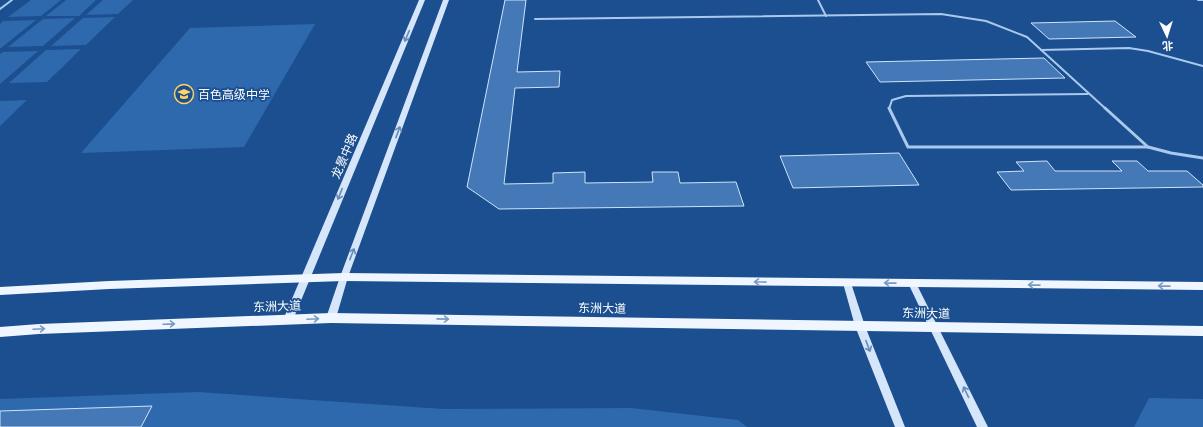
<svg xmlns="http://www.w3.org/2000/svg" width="1203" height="427" font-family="Inter,'Noto Sans SC',sans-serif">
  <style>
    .green { fill: #2e69ad }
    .building { fill: #4478b7; stroke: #cfe3fa }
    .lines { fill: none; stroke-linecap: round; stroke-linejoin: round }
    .lane-far1 { stroke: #a9c9ee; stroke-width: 2 }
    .lane { stroke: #a9c9ee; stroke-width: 3 }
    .secondary { fill: #d6e6fa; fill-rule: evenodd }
    .primary { fill: #f0f6ff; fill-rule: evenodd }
    .oneway { stroke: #668bba }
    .oneway2 { stroke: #7b9ac1 }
    .labels { text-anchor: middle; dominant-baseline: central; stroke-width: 3.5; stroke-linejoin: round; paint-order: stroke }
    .poi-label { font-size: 12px; fill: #fff; stroke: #1b4f8f; text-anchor: start }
    .street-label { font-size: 12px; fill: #fff; stroke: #1b4f8f }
  </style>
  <rect width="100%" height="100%" fill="#1b4f8f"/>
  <g class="green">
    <polygon points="31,0 61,0 41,16 8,17"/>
    <polygon points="66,0 96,0 79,16 46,16"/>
    <polygon points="103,0 133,0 118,14 86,15"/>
    <polygon points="115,17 86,45 51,46 83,18"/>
    <polygon points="75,18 43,46 8,47 43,19"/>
    <polygon points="36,20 1,48 0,48 0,24 3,21"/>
    <polygon points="315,24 244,147 81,153 190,28"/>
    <polygon points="81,49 47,82 9,83 46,50"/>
    <polygon points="38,51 0,84 0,54 3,52"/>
    <polygon points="27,100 0,126 0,101"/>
    <polygon points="198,392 443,409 631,408 738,420 747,427 0,427 0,399"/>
    <polygon points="1149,398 1203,399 1203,427 1134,427"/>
  </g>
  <g class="building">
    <polygon points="505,0 526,0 517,72 560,71 559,87 515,88 504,184 553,183 553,173 585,172 585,183 653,182 652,172 678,172 680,183 736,182 744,206 499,209 467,187"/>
    <polygon points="1115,21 1136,37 1049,39 1031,23"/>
    <polygon points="1044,58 1065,78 880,82 866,62"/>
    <polygon points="899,153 919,185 793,188 780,156"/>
    <polygon points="1047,161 1055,171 1122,171 1112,161 1137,161 1148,171 1187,171 1203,185 1203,187 1011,190 997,172 1024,171 1016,162"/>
    <polygon points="152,406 141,427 0,427 0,411"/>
  </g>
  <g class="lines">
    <g class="lane-far1">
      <polyline points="818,0 826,16"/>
      <polyline points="1198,0 1203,0"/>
      <polyline points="0,9 12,0"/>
      <polyline points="535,19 941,14 986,21 1027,37 1106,109"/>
      <polyline points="1041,50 1129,48 1148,51 1203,66"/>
      <polyline points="889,109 892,100 906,96 1088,94"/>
    </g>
    <g class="lane">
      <polyline points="889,108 908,147 1148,147"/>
      <polyline points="1105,108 1148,147 1171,153 1203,158"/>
    </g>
    <g class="secondary">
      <polygon points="419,0 425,0 293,320 291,323 288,324 285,323 283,320"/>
      <polygon points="443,0 449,0 348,277 336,318 334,321 331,322 328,321 326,318 340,277"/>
      <polygon points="847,280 850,281 851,283 865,326 905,427 895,427 855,326 843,283 844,281"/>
      <polygon points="912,280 915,281 988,427 977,427 908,283 909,281"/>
    </g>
    <g class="primary">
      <polygon points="344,273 1203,282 1203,290 344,281 109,289 0,295 0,287 109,281"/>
      <polygon points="331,313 1203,326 1203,336 331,323 39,334 0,337 0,327 39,324"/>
    </g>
  </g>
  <defs><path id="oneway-shaft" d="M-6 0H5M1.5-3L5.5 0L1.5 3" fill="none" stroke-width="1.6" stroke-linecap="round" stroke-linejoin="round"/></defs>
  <g class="oneway">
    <use href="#oneway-shaft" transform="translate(407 36) rotate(113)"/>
    <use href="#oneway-shaft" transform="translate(398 132) rotate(-70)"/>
    <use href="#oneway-shaft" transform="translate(340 194) rotate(112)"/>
    <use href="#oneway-shaft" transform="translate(352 254) rotate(-69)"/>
    <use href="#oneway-shaft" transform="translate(868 346) rotate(69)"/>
    <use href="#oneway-shaft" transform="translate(966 392) rotate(-116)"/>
  </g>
  <g class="oneway2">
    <use href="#oneway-shaft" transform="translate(760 282) rotate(-179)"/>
    <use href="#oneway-shaft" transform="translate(890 283) rotate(-179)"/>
    <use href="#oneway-shaft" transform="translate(1034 285) rotate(-179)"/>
    <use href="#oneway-shaft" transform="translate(1164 286) rotate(-179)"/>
    <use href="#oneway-shaft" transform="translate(313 319) rotate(-3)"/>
    <use href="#oneway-shaft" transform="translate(443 319) rotate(1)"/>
    <use href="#oneway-shaft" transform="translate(169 324) rotate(-2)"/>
    <use href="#oneway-shaft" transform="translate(39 329) rotate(-3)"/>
  </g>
  <defs>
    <symbol id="school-ring" viewBox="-11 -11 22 22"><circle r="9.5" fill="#1b4f8f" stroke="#ffd166" stroke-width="1.5"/><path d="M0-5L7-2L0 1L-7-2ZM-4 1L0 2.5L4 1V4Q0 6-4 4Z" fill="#ffd166"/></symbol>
  </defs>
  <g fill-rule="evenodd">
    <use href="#school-ring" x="173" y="83" width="22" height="22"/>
  </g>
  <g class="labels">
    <g class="poi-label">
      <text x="198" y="94">百色高级中学</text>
    </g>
    <g class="street-label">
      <text transform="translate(344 156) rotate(-67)">龙景中路</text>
      <text transform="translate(277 306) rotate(-2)">东洲大道</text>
      <text transform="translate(602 308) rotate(1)">东洲大道</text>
      <text transform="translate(926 313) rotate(1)">东洲大道</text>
    </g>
  </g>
  <g transform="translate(1167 36) rotate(176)" stroke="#1b4f8f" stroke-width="3" paint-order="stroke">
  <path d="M0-3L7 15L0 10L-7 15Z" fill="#ffffff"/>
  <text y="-6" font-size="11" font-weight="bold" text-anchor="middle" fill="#ffffff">北</text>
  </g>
</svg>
